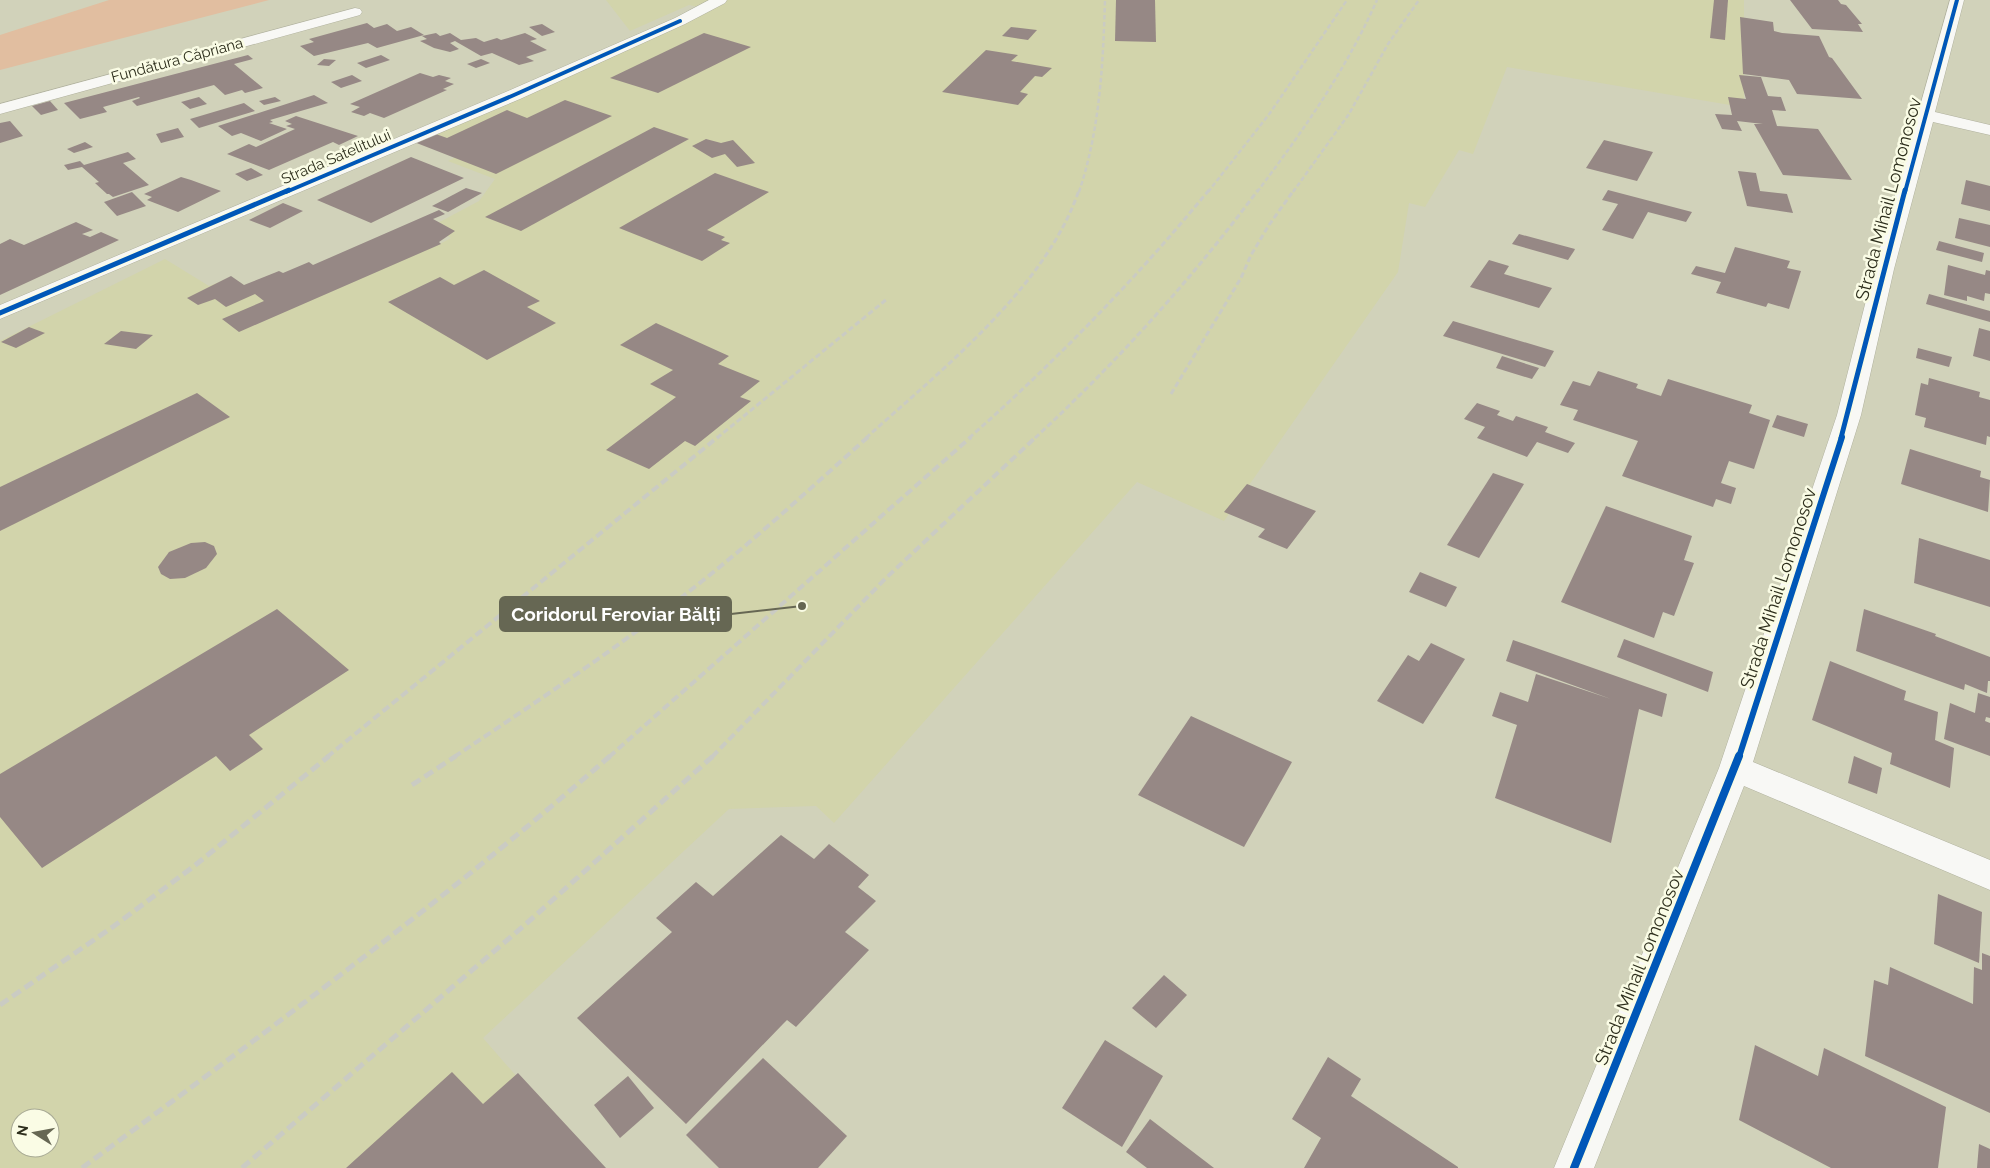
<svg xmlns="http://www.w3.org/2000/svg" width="1990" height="1168" font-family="Raleway,sans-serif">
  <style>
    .built { fill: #d2d4ab; fill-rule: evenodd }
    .green { fill: #e1bea0 }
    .building { fill: #968885 }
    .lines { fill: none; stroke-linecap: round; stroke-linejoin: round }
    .minor-casing { stroke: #b0b19e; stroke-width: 1 }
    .minor { fill: #f8f8f5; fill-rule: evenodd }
    .rail-far3 { stroke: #cacbc3; stroke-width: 2.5; stroke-dasharray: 4.5 2.5; stroke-linecap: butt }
    .rail-far2 { stroke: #cacbc3; stroke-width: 3; stroke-dasharray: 5.5 3; stroke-linecap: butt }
    .rail-far1 { stroke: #cacbc3; stroke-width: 4; stroke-dasharray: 8 4; stroke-linecap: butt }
    .rail { stroke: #cacbc3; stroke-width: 5; stroke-dasharray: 10 5; stroke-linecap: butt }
    .cycleway-far3-casing { stroke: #fafce5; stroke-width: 5.5 }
    .cycleway-far2-casing { stroke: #fafce5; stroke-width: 8 }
    .cycleway-far1-casing { stroke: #fafce5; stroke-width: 9 }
    .cycleway-casing { stroke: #fafce5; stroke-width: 11 }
    .cycleway-far3 { stroke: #0057b8; stroke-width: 4 }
    .cycleway-far2 { stroke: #0057b8; stroke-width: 5 }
    .cycleway-far1 { stroke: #0057b8; stroke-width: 6 }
    .cycleway { stroke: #0057b8; stroke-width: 8 }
    .labels { text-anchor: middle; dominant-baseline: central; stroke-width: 5; stroke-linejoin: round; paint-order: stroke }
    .far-street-label { font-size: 15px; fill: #2d2e1c; stroke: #fafce5 }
    .street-label { font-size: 18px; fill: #2d2e1c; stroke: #fafce5 }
    .leader { fill: none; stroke: #666753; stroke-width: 2 }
    .callout-dot { fill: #666753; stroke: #fafce5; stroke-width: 2 }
    .callout { fill: #666753; stroke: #666753; stroke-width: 2 }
    .callout-label { font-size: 19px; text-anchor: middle; font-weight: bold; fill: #fff }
  </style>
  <rect width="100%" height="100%" fill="#d1d2ba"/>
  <path class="built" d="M606 0H1744V101L1730 105 1507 67 1473 154 1459 150 1425 207 1409 203 1398 272 1224 521 1137 482 834 823 816 806 729 809 483 1038 552 1117 370 1168H0V341L165 259 209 286 232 277 245 286 272 274 294 289 432 248 451 238 432 226 479 201 495 179 448 161 470 150 428 133 708 9 689 5 630 31ZM20 1118H50V1148H20Z"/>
  <polygon class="green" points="109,0 269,0 0,70 0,35"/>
  <g class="building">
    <polygon points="1116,0 1155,0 1156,42 1115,41"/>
    <polygon points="1714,0 1728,0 1725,40 1710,38"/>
    <polygon points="1790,0 1838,0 1841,4 1846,5 1862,24 1858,24 1863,32 1812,29"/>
    <polygon points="1740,17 1773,22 1774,31 1782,33 1819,36 1829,57 1832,58 1862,99 1797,94 1789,80 1743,74"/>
    <polygon points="367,23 374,28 387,24 397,31 411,27 424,35 377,48 368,43 314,56 300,46 314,42 309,39"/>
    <polygon points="542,24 555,32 542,36 529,27"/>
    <polygon points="1011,27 1037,30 1028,40 1002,36"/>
    <polygon points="436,33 440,36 450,33 461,40 476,38 484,42 497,38 501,40 525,33 537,39 530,41 547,50 526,57 534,61 519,65 492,53 481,56 455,41 450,43 459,49 450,52 434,48 420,41 427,39 422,36"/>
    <polygon points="704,33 751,47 658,93 610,78"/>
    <polygon points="986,50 1018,55 1011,61 1052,68 1042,77 1035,76 1020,92 1028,94 1018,105 942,92"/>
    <polygon points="248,55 253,59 234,64 263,88 245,93 242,90 225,95 214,85 137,106 132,101 140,98 139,97 103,107 107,112 80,119 64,103"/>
    <polygon points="381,55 390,60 366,68 357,63"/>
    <polygon points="324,59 336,60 329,66 317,65"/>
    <polygon points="481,59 490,63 476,68 467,64"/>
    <polygon points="420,73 433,77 439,75 451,78 445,81 454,84 443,89 447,90 384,118 370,113 364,116 351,112 360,107 350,104"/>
    <polygon points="352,75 362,81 341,88 331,82"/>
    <polygon points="1739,75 1761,77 1768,96 1781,97 1786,111 1772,110 1777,126 1818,129 1852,180 1783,175 1754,124 1763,124 1737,121 1742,131 1722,129 1715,114 1732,115 1728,97 1746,99"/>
    <polygon points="314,95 328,103 270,120 273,122 269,123 287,129 261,141 241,133 232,136 218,126"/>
    <polygon points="199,97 207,104 190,109 181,102"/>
    <polygon points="275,97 281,101 264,105 259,101"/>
    <polygon points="565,100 612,116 496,174 414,142 433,133 447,138 507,110 527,118"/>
    <polygon points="50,101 58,110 41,115 32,106"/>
    <polygon points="244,103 255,111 199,128 190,119"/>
    <polygon points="296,116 358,136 339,145 333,142 269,170 227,154 249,144 256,147 295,129 286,126 292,124 285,121"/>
    <polygon points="10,121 23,136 0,143 0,123"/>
    <polygon points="654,127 689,139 521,231 485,217"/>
    <polygon points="178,128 184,137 161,143 156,134"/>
    <polygon points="706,139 721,143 733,140 755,163 737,167 725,154 712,158 692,146"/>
    <polygon points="1604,140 1653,152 1637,181 1586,168"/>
    <polygon points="85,142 93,147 74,153 67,149"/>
    <polygon points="128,152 136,159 123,163 149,185 113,197 109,194 107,194 95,183 99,182 82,167 68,170 64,165 80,161 84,165"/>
    <polygon points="411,157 464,178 371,223 317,200"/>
    <polygon points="251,168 263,175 247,181 235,174"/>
    <polygon points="1738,171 1756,173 1760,191 1787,194 1793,213 1747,206"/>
    <polygon points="715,173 769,192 707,230 725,237 721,240 730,243 702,261 619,228"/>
    <polygon points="181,177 191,180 221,191 178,212 147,200 152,197 144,194"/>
    <polygon points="1966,180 1990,186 1990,211 1961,204"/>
    <polygon points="466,188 482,193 448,212 432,206"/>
    <polygon points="1608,190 1692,212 1686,222 1648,212 1633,239 1602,230 1618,204 1602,200"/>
    <polygon points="132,192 146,206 117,216 104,202"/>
    <polygon points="283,203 303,211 270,228 249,220"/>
    <polygon points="439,210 445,214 433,219 455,231 439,242 441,244 239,332 222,319 264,301 255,294 226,307 215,299 198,305 187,298 231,276 244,285 279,271 283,273 309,262 313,265"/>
    <polygon points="1959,218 1990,225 1990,247 1955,238"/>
    <polygon points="76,222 93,230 82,234 90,237 101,232 119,240 0,295 0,244 10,239 24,245"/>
    <polygon points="1519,234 1575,249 1574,251 1568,260 1512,244"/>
    <polygon points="1939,241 1984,253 1982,262 1936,250"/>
    <polygon points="1735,247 1790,261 1787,268 1801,271 1789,309 1768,303 1766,307 1716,293 1721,282 1691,274 1696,266 1725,273"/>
    <polygon points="1489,260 1509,266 1504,274 1552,288 1539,308 1470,287"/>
    <polygon points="1948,265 1985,275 1986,270 1990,271 1990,294 1985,293 1984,301 1967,296 1967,301 1944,295"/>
    <polygon points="484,270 540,301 527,307 556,323 487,360 388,302 440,277 454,285"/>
    <polygon points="1929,294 1990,311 1990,322 1926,304"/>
    <polygon points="1453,321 1554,351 1545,367 1443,336"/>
    <polygon points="656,323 729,356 718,364 760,381 740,397 751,401 695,446 685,441 649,469 606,450 676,397 650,384 673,370 620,345"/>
    <polygon points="29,327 45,333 16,348 1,342"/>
    <polygon points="1979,328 1990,331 1990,361 1973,356"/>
    <polygon points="121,331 153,335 136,349 104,344"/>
    <polygon points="1918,348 1952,357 1949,367 1916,358"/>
    <polygon points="1502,356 1539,368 1532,379 1496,368"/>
    <polygon points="1598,371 1638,384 1636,388 1661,396 1668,379 1752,405 1749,413 1770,420 1754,469 1729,461 1721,483 1736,488 1731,504 1716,499 1713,507 1622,476 1638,441 1573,420 1578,410 1560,405 1573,381 1590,386"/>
    <polygon points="1929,378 1980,392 1979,397 1990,400 1990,437 1987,436 1986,445 1924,427 1926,418 1915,415 1921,383 1928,385"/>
    <polygon points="197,393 230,417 0,531 0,487"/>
    <polygon points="1477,403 1500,411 1497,415 1513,421 1516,416 1548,427 1545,432 1575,443 1568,453 1537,442 1527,457 1477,438 1485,427 1464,419"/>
    <polygon points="1777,415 1808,424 1804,437 1772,427"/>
    <polygon points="1910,449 1981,471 1980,477 1990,480 1988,512 1901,484"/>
    <polygon points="1493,473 1524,484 1479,558 1447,545"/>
    <polygon points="1247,484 1316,511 1287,549 1258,537 1265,529 1224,512"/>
    <polygon points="1606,506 1692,536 1684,560 1694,563 1674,616 1663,612 1654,638 1561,602"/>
    <polygon points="1919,538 1990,560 1990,607 1914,583"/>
    <polygon points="205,542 214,546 217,554 206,568 185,578 170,579 161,574 158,567 169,552 191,543"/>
    <polygon points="1420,572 1457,587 1446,607 1409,592"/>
    <polygon points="277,609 349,670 249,735 263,749 230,771 216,756 42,868 0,817 0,774"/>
    <polygon points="1864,609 1936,634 1935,636 1990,657 1990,681 1988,681 1987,693 1965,684 1964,690 1856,651"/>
    <polygon points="1624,639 1713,672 1708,692 1617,657"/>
    <polygon points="1513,640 1667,694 1662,717 1639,709 1611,843 1495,798 1517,725 1492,716 1500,692 1528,702 1536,674 1611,699 1506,661"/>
    <polygon points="1431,643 1465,659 1423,724 1377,701 1408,655 1419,661"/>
    <polygon points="1830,661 1906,691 1904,700 1938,712 1935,740 1954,748 1950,788 1890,764 1892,753 1812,720"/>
    <polygon points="1978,693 1990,697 1990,718 1986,717 1985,721 1990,723 1990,756 1944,739 1950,703 1975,713"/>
    <polygon points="1191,716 1292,762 1244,847 1138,795"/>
    <polygon points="1854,756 1882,768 1877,794 1848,783"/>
    <polygon points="781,835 814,859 829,844 869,875 858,887 876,901 845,932 869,950 796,1027 787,1020 783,1024 686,1124 577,1018 672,932 656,918 696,882 713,896"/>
    <polygon points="1938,894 1982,912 1979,963 1934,944"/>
    <polygon points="1982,953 1990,956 1990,1113 1865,1056 1874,980 1888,985 1890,967 1973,1004 1974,967 1982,970"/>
    <polygon points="1164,975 1187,995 1156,1028 1132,1008"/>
    <polygon points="1105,1040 1163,1076 1122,1147 1062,1108"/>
    <polygon points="1755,1045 1818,1076 1824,1048 1946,1107 1938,1168 1831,1168 1739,1120"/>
    <polygon points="1328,1057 1361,1079 1351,1096 1458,1167 1458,1168 1304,1168 1321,1138 1292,1119"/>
    <polygon points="763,1058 847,1136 818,1168 719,1168 686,1135"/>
    <polygon points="452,1072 483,1104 518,1073 606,1168 346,1168"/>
    <polygon points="628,1076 654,1108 620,1138 594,1105"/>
    <polygon points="1150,1119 1214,1168 1147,1168 1126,1152"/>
    <polygon points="1979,1144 1990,1149 1990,1168 1977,1168"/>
  </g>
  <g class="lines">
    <defs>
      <g id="minor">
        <polygon points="709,0 727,0 725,3 685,24 520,99 0,319 0,305 508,91 675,18"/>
        <polygon points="1950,0 1964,0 1935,112 1990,125 1990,135 1933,122 1894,269 1861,415 1753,762 1990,860 1990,890 1744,786 1594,1168 1554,1168 1719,768 1837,415 1874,269"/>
        <polygon points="355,8 360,9 362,12 360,15 0,114 0,104"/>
      </g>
    </defs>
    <use href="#minor" class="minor-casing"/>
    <use href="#minor" class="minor"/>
    <g class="rail-far3">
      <path d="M1079 192C1100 129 1103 65 1105 0"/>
      <polyline points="1208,192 1270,113 1347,0"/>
      <path d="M1257 192C1303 131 1346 70 1377 0"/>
      <polyline points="1293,192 1349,114 1388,44 1419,0"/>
    </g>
    <g class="rail-far2">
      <polyline points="1171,394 1241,278 1251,255 1269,225 1294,190"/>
      <polyline points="717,438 887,299"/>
      <path d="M866 438C940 371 1046 288 1079 190"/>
      <path d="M969 438C1055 362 1136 279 1209 190"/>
      <path d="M1035 438C1117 362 1191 280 1258 190"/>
    </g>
    <g class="rail-far1">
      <polyline points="327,757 718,437"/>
      <path d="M454 757C538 701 622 645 701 582 759 536 813 486 868 437"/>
      <polyline points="609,757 971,437"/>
      <polyline points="712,757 886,578 1036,437"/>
    </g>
    <g class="rail">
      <polyline points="412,785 456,756"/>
      <polyline points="0,1005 114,926 193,867 329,756"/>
      <path d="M82 1168C262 1035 442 903 610 756"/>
      <polyline points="242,1168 527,923 713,756"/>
    </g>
    <defs>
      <g id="cycleway-far3">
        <polyline points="286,192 514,95 680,21"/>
        <polyline points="1905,192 1957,0"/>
      </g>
      <g id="cycleway-far2">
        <polyline points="0,313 289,190"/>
        <polyline points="1841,438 1905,190"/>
      </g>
      <polyline id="cycleway-far1" points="1739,757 1842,437"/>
      <polyline id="cycleway" points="1574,1168 1739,756"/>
    </defs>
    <use href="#cycleway-far3" class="cycleway-far3-casing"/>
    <use href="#cycleway-far2" class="cycleway-far2-casing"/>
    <use href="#cycleway-far1" class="cycleway-far1-casing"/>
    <use href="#cycleway" class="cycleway-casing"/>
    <use href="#cycleway-far3" class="cycleway-far3"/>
    <use href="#cycleway-far2" class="cycleway-far2"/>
    <use href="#cycleway-far1" class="cycleway-far1"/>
    <use href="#cycleway" class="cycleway"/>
  </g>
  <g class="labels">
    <g class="far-street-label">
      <text transform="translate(177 60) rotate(-15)">Fundătura Căpriana</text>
      <text transform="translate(336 157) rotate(-23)">Strada Satelitului</text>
    </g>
    <g class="street-label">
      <text transform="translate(1888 199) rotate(-75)">Strada Mihail Lomonosov</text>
      <text transform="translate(1778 588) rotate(-72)">Strada Mihail Lomonosov</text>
      <text transform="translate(1639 967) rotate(-68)">Strada Mihail Lomonosov</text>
    </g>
  </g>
  <path class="leader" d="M802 606L731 614"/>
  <circle class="callout-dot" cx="802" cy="606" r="5"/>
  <rect class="callout" x="500" y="597" width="231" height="34" rx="5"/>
  <g class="callout-label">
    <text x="616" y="621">Coridorul Feroviar Bălți</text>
  </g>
  <g transform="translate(35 1133) rotate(281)"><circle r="24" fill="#fafce5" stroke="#a8aa95"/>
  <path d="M0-4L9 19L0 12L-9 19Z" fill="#666753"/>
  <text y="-8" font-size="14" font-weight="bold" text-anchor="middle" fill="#2d2e1c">N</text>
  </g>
</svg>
